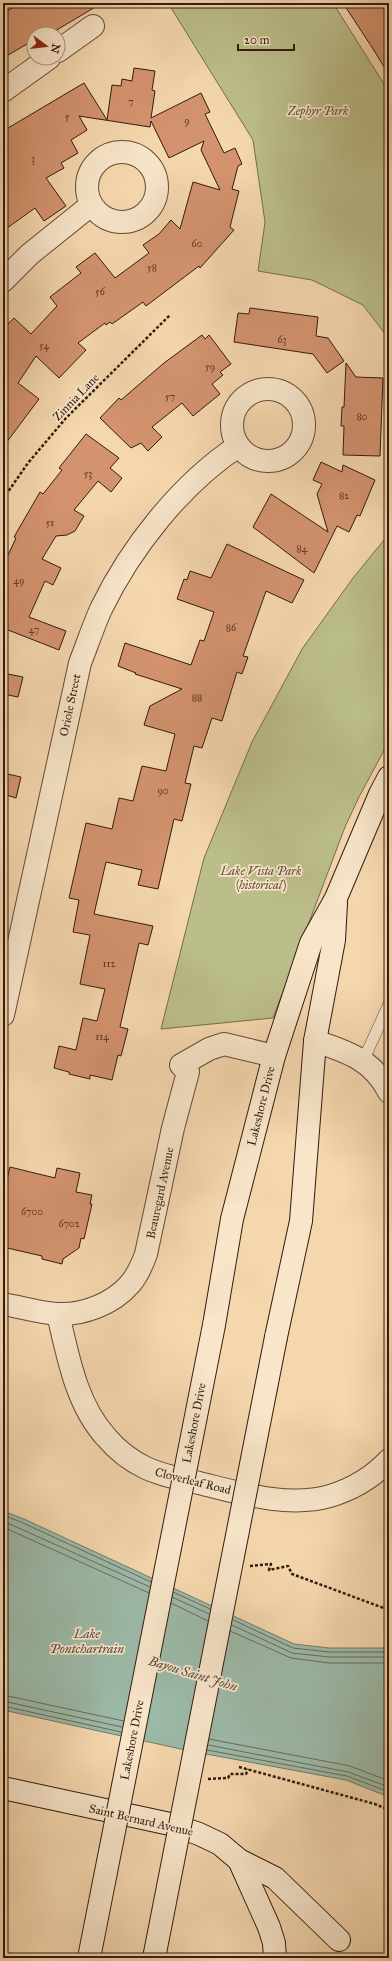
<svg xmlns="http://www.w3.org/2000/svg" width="392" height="1961" font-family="'IM FELL Great Primer',serif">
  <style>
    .green { fill: #bbbe8a; stroke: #776c4c }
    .water { fill: #9cbaa9; stroke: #727a6b }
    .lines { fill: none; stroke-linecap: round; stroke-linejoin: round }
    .shore { stroke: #686a5c; stroke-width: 1 }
    .building { fill: #d3936f; stroke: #331a0e }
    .lane-casing { stroke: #644936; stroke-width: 12 }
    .street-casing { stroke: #644936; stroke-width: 24 }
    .secondary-casing { stroke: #331a0e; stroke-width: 24 }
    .path { stroke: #331a0e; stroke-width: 2.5; stroke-dasharray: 3 2; stroke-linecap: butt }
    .lane { stroke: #f8e5ca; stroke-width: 11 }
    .street { stroke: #f8e5ca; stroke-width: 22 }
    .secondary { stroke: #f8e5ca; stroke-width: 22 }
    .secondary-bridge-casing { stroke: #331a0e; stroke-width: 24; stroke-linecap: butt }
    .secondary-bridge { stroke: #f8e5ca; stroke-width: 22 }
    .labels { text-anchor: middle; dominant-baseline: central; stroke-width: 3.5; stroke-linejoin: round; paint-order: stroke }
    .number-label { font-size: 10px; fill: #5b3826 }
    .park-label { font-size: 12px; font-style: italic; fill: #5c4b33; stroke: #f8e5ca }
    .street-label { font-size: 12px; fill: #331a0e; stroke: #f8e5ca }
    .water-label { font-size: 13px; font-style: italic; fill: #524a3c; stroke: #f8e5ca }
  </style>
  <rect width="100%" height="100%" fill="#f5d7ae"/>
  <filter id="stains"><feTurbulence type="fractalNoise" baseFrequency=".005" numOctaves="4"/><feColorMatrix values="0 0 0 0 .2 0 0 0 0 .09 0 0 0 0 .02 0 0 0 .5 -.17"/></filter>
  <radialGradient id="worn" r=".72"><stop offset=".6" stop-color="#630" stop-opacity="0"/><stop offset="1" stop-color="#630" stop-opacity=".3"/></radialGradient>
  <g class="green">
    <polygon points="168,3 333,3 389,92 389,339 363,305 312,280 258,271 265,222 253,140"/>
    <polygon points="389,534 389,741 359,797 345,827 273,1018 161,1029 204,858 252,742 302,649 353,578"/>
  </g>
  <polygon class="water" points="3,1511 24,1519 294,1644 329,1648 389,1648 389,1797 346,1780 190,1751 3,1710"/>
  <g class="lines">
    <g class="shore">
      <polyline points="3,1515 23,1523 151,1582"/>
      <polyline points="3,1521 150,1587"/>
      <polyline points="3,1527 149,1593"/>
      <polyline points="173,1592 210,1609"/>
      <polyline points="172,1597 209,1614"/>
      <polyline points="171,1603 208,1621"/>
      <polyline points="233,1620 293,1648 329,1652 389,1652"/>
      <polyline points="232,1625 292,1653 329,1657 389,1657"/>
      <polyline points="230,1631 291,1658 329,1663 389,1663"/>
      <polyline points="3,1695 124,1721"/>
      <polyline points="3,1701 122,1727"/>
      <polyline points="3,1706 121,1732"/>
      <polyline points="209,1739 350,1766 389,1781"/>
      <polyline points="208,1745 348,1772 389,1787"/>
      <polyline points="207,1750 347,1776 389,1792"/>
    </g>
  </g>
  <g class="building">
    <polygon points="21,3 102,3 50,34 34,34 34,40 3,58 3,13"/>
    <polygon points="343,3 389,3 389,75 375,52"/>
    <polygon points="134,68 155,71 152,90 155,91 151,118 201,93 210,112 205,114 224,153 235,148 242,164 238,166 232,189 239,191 230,227 234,230 200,268 199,266 146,306 143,302 112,324 110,322 106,325 105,323 78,343 86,350 59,378 36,356 18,383 39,399 3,447 3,329 14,318 31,334 57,306 50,297 81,273 76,267 95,253 115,278 149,253 143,245 159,234 171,220 180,229 193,182 220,190 201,150 204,141 169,158 151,121 150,127 79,116 87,130 71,140 78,153 61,163 64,168 46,178 66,206 44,221 35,208 3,231 3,131 84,83 107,120 112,85 121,86 122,79 132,81"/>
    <polygon points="250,308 318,317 316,336 328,338 344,361 327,373 313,354 234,342 238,313 249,314"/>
    <polygon points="202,335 205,339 209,335 231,364 220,372 223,375 212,384 220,394 193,416 182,403 152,427 162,437 148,451 141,443 131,448 100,418 119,398 121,400 164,363"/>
    <polygon points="346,363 356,377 383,378 380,456 343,455 344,426 341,426 342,407 344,407"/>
    <polygon points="86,434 119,458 110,468 122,478 111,492 98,481 74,510 84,516 75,531 67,535 56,536 42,559 61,568 53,585 45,581 29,617 66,631 59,650 3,628 3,566 16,538 14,537 40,492 43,494 62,470 59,468"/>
    <polygon points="321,462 342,472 343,465 375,480 360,516 357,515 349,532 337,526 314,573 253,527 271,494 328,532 317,494 322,484 313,480"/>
    <polygon points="227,544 304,580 292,603 266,591 243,656 248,657 242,674 237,672 222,721 212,718 202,748 194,746 185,783 191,784 182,821 174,819 158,889 138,885 142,870 106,862 94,914 153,926 148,945 139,943 120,1027 128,1029 121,1056 118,1055 112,1080 90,1075 90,1079 69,1074 69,1072 54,1068 59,1046 76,1050 83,1018 97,1021 105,989 80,984 90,935 73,932 79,900 69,898 86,823 112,829 119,798 133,801 142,766 166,771 175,734 144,725 150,706 182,689 135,674 136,673 118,666 125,643 191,665 200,640 204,641 214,612 177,599 184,579 187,580 190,571 211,578"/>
    <polygon points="3,673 23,677 18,697 3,694"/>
    <polygon points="3,773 21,777 16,798 3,794"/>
    <polygon points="10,1167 55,1178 57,1168 80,1173 76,1192 92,1195 90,1204 92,1204 84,1239 81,1238 79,1248 63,1259 62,1264 42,1259 42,1256 3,1247 3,1196"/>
  </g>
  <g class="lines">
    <defs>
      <polyline id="lane" points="363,1061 389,1004"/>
      <g id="street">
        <polyline points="58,51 93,26"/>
        <polyline points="3,91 49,58"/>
        <circle cx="122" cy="187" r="35"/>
        <polyline points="3,281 30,254 91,205"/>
        <circle cx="268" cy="425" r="36"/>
        <path d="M3 1015 80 663C87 645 93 627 101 609 131 547 181 484 238 446"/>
        <path d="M315 1041C348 1052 373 1060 389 1092"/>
        <path d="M3 1304C21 1307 40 1313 58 1314 83 1315 113 1304 130 1284 138 1275 142 1265 146 1254L173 1128 188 1072 181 1065 209 1049 224 1044 274 1056"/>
        <path d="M58 1314C68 1356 76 1404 106 1437 117 1450 131 1461 146 1468 163 1476 181 1479 199 1483 240 1493 288 1508 330 1496 353 1489 373 1477 389 1460"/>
      </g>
      <g id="secondary">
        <polyline points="214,1325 232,1219 274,1056 311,943 336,898 380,794 389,777"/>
        <polyline points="276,1337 301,1221 315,1041 334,940 336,903"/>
        <polyline points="3,1788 170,1824 199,1834 220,1844 239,1860 269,1927 274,1943 275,1958"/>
        <polyline points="239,1860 275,1878 339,1940"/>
      </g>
    </defs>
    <use href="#lane" class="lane-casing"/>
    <use href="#street" class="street-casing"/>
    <use href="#secondary" class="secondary-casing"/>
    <g class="path">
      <polyline points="3,499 28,463 66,418 170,315"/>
      <polyline points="250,1566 271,1564 269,1570 288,1566 292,1574 389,1610"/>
      <polyline points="239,1767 375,1804 389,1810"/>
      <polyline points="208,1779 228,1778 230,1774 246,1774 248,1769"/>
    </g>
    <use href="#lane" class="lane"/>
    <use href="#street" class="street"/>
    <use href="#secondary" class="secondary"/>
    <defs>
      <g id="secondary-bridge">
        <polyline points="89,1958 214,1325"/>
        <polyline points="154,1958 276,1337"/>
      </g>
    </defs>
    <use href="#secondary-bridge" class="secondary-bridge-casing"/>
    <use href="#secondary-bridge" class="secondary-bridge"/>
  </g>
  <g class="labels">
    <g class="number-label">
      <text x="131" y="102">7</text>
      <text x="67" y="117">5</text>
      <text x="187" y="121">9</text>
      <text x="33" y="159">3</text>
      <text x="197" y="244">60</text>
      <text x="152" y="268">58</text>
      <text x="100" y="292">56</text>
      <text x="282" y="340">63</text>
      <text x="44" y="346">54</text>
      <text x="210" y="367">59</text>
      <text x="170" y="397">57</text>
      <text x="362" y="417">80</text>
      <text x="88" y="474">53</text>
      <text x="344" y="496">82</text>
      <text x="50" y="523">51</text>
      <text x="302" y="549">84</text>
      <text x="19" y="581">49</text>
      <text x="231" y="628">86</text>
      <text x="34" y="630">47</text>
      <text x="197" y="698">88</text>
      <text x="163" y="791">90</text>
      <text x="109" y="964">112</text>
      <text x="102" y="1037">114</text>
      <text x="32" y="1212">6700</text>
      <text x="69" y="1224">6702</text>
    </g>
    <g class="park-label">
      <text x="318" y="111">Zephyr Park</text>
      <text x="261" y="871">Lake Vista Park<tspan x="261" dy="14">(historical)</tspan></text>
    </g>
    <g class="street-label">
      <text transform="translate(76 397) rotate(-46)">Zinnia Lane</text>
      <text transform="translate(70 705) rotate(-78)">Oriole Street</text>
      <text transform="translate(261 1106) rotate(-76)">Lakeshore Drive</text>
      <text transform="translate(160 1193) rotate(-78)">Beauregard Avenue</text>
      <text transform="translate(194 1423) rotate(-79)">Lakeshore Drive</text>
      <text transform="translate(193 1481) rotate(14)">Cloverleaf Road</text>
      <text transform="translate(132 1740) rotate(-79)">Lakeshore Drive</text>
      <text transform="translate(141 1820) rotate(13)">Saint Bernard Avenue</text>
    </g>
    <g class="water-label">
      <text x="87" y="1634">Lake<tspan x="87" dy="15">Pontchartrain</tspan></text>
      <text transform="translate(193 1674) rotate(17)">Bayou Saint John</text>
    </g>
  </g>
  <rect width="392" height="1961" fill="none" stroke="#f5d7ae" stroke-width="16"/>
  <rect x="4" y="4" width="384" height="1953" fill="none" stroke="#331a0e" stroke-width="2"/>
  <rect x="8" y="8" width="376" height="1945" fill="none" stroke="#331a0e"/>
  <g transform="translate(46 46) rotate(105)"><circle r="19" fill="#f8e5ca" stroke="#a9947f"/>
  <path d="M0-3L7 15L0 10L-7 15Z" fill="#8f2418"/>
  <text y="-6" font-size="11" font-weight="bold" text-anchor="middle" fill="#331a0e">N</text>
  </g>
  <path d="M238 44v6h56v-6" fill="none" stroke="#331a0e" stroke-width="2"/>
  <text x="244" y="44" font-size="12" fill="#331a0e" stroke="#f8e5ca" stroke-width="3" paint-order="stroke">20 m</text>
  <rect width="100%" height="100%" filter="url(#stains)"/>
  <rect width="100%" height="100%" fill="url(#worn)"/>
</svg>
